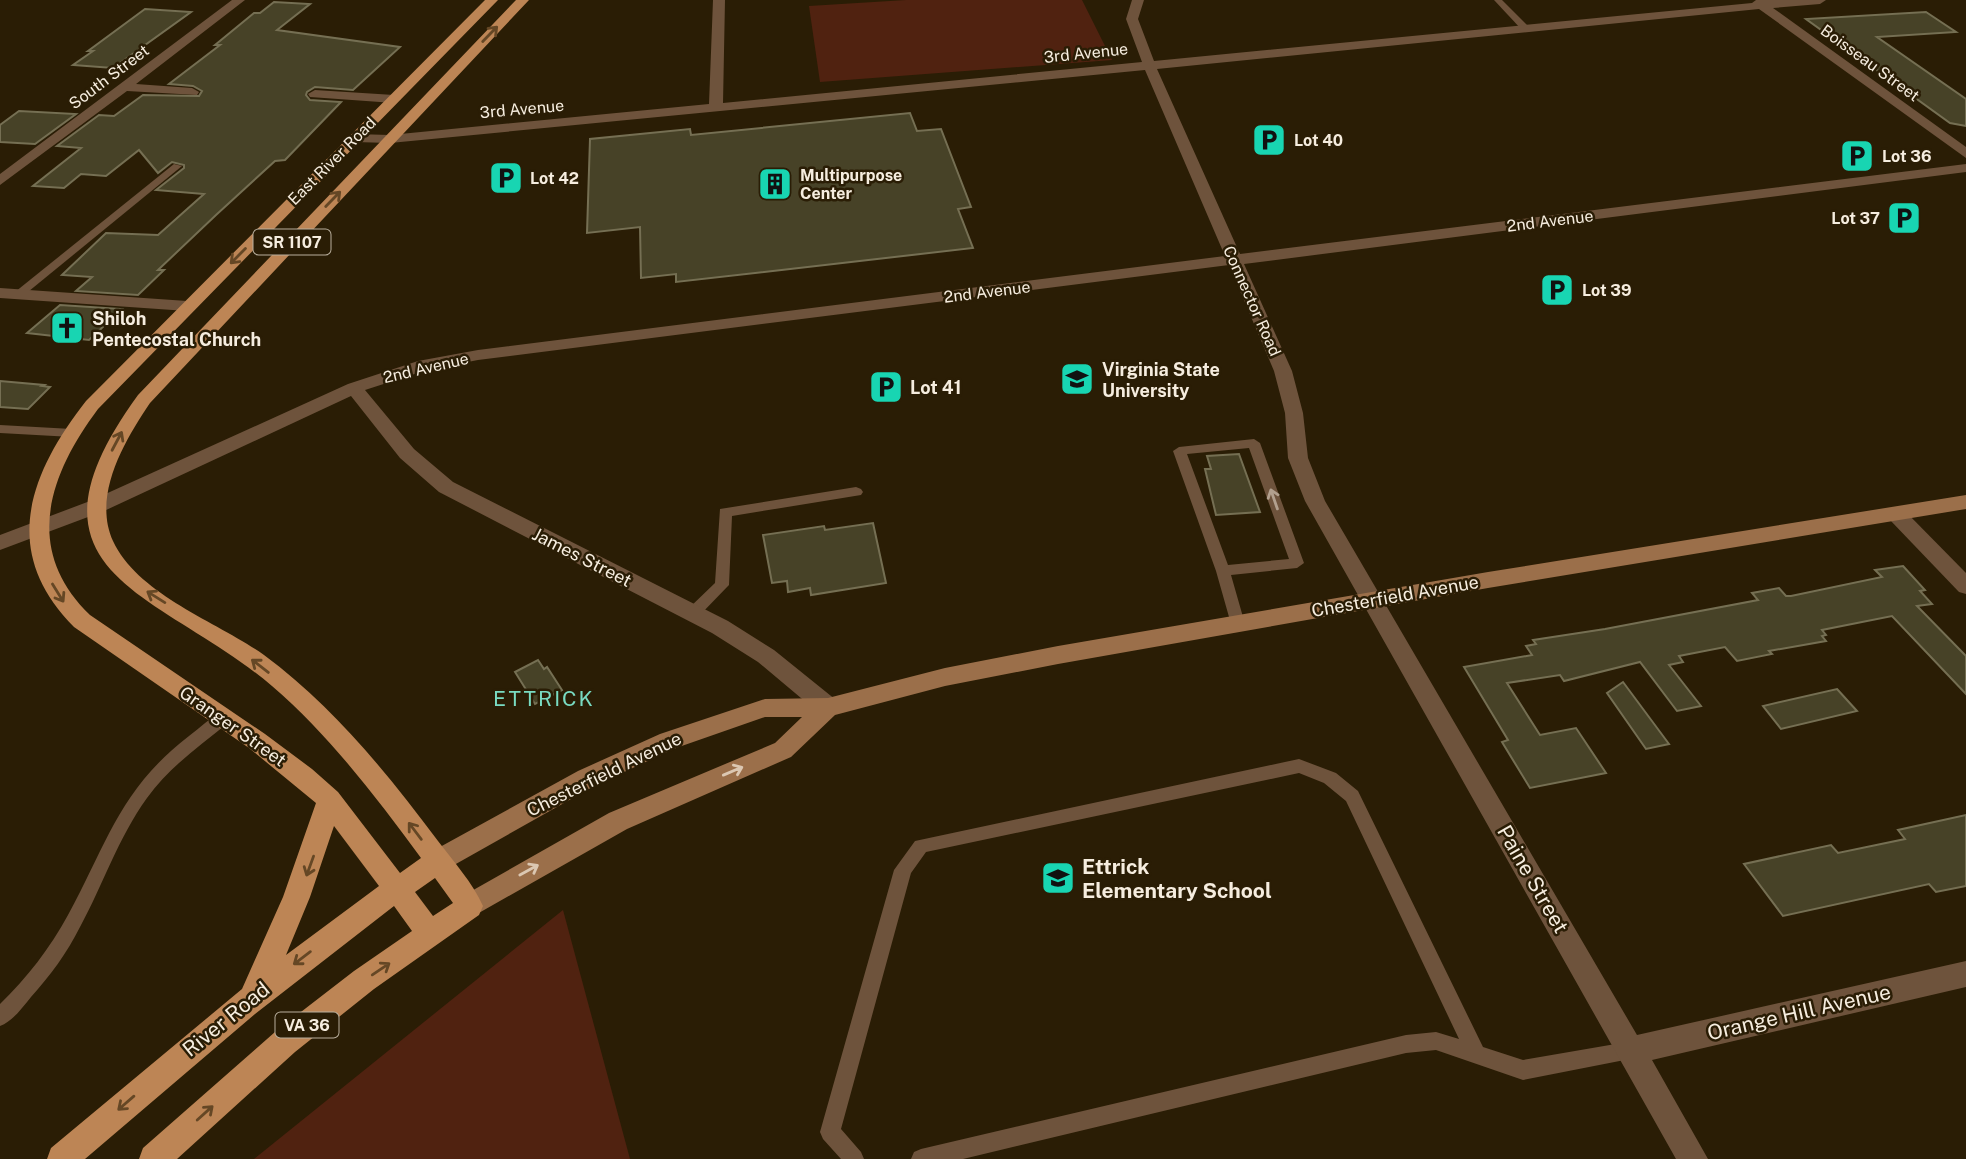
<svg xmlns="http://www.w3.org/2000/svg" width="1966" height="1159" font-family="'Public Sans',sans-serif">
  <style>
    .green { fill: #502210 }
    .building { fill: #474227; stroke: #756f53; stroke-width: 2 }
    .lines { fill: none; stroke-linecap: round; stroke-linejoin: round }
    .lane { fill: #6e533c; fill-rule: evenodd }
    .street { fill: #6e533c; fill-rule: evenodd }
    .secondary { fill: #9b6f4a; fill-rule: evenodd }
    .primary { fill: #bd8555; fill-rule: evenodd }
    .oneway { stroke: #654725 }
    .oneway2 { stroke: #b2a08e }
    .oneway3 { stroke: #dbc7b2 }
    .labels { text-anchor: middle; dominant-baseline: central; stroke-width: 5; stroke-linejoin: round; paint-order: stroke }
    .far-street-label { font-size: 16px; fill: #f6eddf; stroke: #2a1d05 }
    .far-poi-label { font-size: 16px; font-weight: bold; fill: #f6eddf; stroke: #2a1d05; text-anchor: start }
    .shield { fill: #2a1d05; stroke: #b9af9e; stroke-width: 2 }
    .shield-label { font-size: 16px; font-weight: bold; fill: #f6eddf }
    .poi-label { font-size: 18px; font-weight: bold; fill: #f6eddf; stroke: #2a1d05; text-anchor: start }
    .street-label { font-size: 18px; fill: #f6eddf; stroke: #2a1d05 }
    .quarter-label { font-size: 21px; letter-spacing: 2px; fill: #79dbc2; stroke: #2a1d05 }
    .near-poi-label { font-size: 21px; font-weight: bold; fill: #f6eddf; stroke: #2a1d05; text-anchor: start }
    .near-street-label { font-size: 21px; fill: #f6eddf; stroke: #2a1d05 }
  </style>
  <rect width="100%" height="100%" fill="#2a1d05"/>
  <g class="green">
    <polygon points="906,0 1082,0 1112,60 820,82 809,6"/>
    <polygon points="563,910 630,1159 254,1159"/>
  </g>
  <g class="building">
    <polygon points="274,2 310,4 277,30 400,47 353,90 315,87 307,92 306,95 310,100 341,102 285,160 275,161 216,215 158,270 164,270 138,295 76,291 92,277 62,275 106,233 158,235 204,194 156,190 184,168 184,165 172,162 158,173 139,150 106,176 81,174 64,188 33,186 81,148 57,146 99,115 114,116 143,95 199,96 202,91 193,86 169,84 220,45 215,45 254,13 260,13"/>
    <polygon points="145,9 191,12 113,68 73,65 93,51 88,51"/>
    <polygon points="1926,12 1956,32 1877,37 1966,99 1966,126 1950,123 1806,19"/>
    <polygon points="19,111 76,114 35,144 0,142 0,125"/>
    <polygon points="910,113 917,131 941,129 971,207 958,209 973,248 676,282 676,274 641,278 640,227 587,233 590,139 690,129 691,135"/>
    <polygon points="60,305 122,309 89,340 27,333"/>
    <polygon points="0,381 44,385 42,386 50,387 28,409 0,407"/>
    <polygon points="1239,454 1260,512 1216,515 1205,469 1211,469 1207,456"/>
    <polygon points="873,523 886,583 811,595 810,588 788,592 787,581 772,583 763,535 824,526 825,530"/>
    <polygon points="1903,566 1925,590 1920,591 1932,604 1917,606 1966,656 1966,694 1892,616 1822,630 1826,635 1822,636 1826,641 1769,651 1772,654 1737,661 1725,647 1679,656 1683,662 1669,665 1701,706 1677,711 1640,662 1564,681 1560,675 1507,683 1540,735 1576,728 1606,773 1530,788 1502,742 1508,740 1464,667 1532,655 1526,646 1536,644 1533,640 1605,629 1758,600 1752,593 1779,588 1786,596 1791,596 1882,577 1875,570"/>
    <polygon points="538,660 544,669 547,667 562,690 535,704 515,672"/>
    <polygon points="1623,682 1669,744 1646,749 1607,693"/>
    <polygon points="1837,689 1857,711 1781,729 1763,706"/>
    <polygon points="1966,815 1966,886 1936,892 1929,884 1783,916 1744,864 1831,845 1838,853 1905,839 1898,830"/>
  </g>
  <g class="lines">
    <g class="lane">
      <polygon points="1494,0 1502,0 1528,26 1528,30 1522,30"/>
      <polygon points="174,164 182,166 23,296 15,296 15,292"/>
      <polygon points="0,425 72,429 78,433 72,437 0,433"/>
      <path d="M1254 439 1260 443 1304 563 1297 568 1231 575 1245 624 1243 628H1233L1231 624 1216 571 1173 451 1179 447ZM1249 448 1289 559 1228 565 1187 454Z"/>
      <polygon points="856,487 861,489 863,492 861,495 732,516 729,585 698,617 688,617 686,613 688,609 715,583 720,509"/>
      <path d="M224 712 229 714 232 718 229 722C200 746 169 767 147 798 118 838 103 885 80 927 67 953 50 976 31 997 22 1008 13 1021 0 1026V1004C27 978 50 948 68 915 108 842 119 790 189 736 200 728 211 716 224 712Z"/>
      <polygon points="1299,759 1336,773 1358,791 1483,1047 1523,1060 1633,1041 1640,1043 1642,1050 1640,1057 1523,1080 1436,1050 1406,1053 963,1159 911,1159 914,1152 921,1149 1406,1035 1436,1032 1459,1039 1346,801 1324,783 1299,773 926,852 911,873 841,1129 861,1152 864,1159 841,1159 823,1139 820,1132 894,870 915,841"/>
    </g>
    <g class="street">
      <polygon points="232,0 245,0 136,84 192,88 199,92 197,95 127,91 0,185 0,174"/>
      <polygon points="713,0 725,0 723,103 1142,62 1126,19 1132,0 1144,0 1138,19 1154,61 1752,3 1756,0 1826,0 1820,4 1773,8 1966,147 1966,158 1759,9 1157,69 1240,254 1966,164 1966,172 1244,264 1292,371 1303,413 1308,458 1325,501 1637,1035 1966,961 1966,987 1652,1060 1708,1159 1676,1159 1305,501 1288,458 1285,413 1274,371 1229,265 478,360 427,370 365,390 414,449 453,482 728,621 774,650 836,700 840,707 836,714 828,716 820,714 758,662 712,633 439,492 400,458 351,396 104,511 0,550 0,535 90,501 348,384 418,361 478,350 1225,256 1145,70 390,143 355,142 348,138 355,134 390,135 709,104"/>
      <polygon points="315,90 394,95 401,99 394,103 310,97 308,94"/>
      <polygon points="0,288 187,301 195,306 187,311 0,298"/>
      <polygon points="1897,508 1904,510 1966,573 1966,594 1959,592 1890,520 1887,515 1890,510"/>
    </g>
    <polygon class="secondary" points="1966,495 1966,509 1488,588 1058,664 945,686 835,715 791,757 627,829 470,918 461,915 457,906 461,897 609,813 775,743 802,717 765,717 676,748 596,785 447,869 438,872 429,869 425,861 429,853 578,771 660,734 765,699 828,698 945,668 1058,646 1488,572"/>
    <path class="primary" d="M485 0H498L98 409C48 476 23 550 90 615L265 734 312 769 338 792 400 873 421 858C376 797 330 736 272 686 160 591 6 576 138 395L516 0H529L150 403C125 440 92 495 113 541 138 595 218 622 264 655 333 706 387 773 438 841 453 861 473 883 483 906L479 915 374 989 295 1052 177 1159H139L143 1148 275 1032 354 971 412 931 394 906 255 1014 85 1159H47L51 1148 242 989 283 897 316 803 249 748 74 627C0 553 28 475 86 401ZM334 826 379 886 286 955 310 897ZM435 878 453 903 433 916 415 892Z"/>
  </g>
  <defs><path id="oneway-shaft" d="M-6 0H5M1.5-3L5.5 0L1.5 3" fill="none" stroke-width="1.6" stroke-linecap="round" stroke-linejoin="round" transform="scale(1.75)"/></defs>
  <g class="oneway">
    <use href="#oneway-shaft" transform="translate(490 34) rotate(-46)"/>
    <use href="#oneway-shaft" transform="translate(333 199) rotate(-46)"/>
    <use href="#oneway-shaft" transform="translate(238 256) rotate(135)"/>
    <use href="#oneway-shaft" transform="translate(117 441) rotate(-62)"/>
    <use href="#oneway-shaft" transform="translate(58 593) rotate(58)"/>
    <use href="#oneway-shaft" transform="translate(156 597) rotate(-148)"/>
    <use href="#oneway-shaft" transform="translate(260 666) rotate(-142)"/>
    <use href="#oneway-shaft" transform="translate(415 831) rotate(-127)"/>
    <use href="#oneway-shaft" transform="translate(310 866) rotate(110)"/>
    <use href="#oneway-shaft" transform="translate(302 958) rotate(143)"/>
    <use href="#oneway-shaft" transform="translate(381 969) rotate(-34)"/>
    <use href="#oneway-shaft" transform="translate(126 1103) rotate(139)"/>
    <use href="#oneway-shaft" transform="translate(205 1113) rotate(-42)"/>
  </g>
  <use class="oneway2" href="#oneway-shaft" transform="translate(1274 499) rotate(-109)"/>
  <g class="oneway3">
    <use href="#oneway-shaft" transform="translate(733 771) rotate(-23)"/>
    <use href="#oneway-shaft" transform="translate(529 870) rotate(-29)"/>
  </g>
  <defs>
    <symbol id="parking-square" viewBox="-11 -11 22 22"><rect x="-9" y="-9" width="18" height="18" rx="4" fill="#18d5b2" stroke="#2a1d05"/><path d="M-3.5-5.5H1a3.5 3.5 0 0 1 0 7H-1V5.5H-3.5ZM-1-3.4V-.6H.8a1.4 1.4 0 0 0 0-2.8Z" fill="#111"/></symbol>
    <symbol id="building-square" viewBox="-11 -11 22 22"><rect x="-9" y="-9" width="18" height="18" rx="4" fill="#18d5b2" stroke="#2a1d05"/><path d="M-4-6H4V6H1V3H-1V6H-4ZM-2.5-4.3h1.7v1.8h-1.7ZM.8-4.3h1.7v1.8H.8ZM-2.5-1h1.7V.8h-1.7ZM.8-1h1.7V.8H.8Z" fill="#111"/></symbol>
    <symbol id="church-square" viewBox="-11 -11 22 22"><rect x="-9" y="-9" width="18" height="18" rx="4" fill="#18d5b2" stroke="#2a1d05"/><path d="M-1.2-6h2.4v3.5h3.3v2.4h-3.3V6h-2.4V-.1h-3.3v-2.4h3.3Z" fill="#111"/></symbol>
    <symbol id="university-square" viewBox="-11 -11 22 22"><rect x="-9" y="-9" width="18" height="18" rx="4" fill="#18d5b2" stroke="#2a1d05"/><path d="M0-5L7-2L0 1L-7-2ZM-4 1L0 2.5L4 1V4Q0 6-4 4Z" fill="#111"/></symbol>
    <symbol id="school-square" viewBox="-11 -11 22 22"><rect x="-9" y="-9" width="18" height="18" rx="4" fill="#18d5b2" stroke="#2a1d05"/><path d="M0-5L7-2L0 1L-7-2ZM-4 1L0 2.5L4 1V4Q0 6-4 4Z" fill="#111"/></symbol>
  </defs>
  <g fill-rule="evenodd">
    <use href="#parking-square" x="1250" y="121" width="38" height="38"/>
    <use href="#parking-square" x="1838" y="137" width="38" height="38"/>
    <use href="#parking-square" x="487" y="159" width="38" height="38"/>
    <use href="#building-square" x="756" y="165" width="38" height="38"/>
    <use href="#parking-square" x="1885" y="199" width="38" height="38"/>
    <use href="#parking-square" x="1538" y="271" width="38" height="38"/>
    <use href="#church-square" x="48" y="309" width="38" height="38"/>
    <use href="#university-square" x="1058" y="360" width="38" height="38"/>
    <use href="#parking-square" x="867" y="368" width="38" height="38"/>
    <use href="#school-square" x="1039" y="859" width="38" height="38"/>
  </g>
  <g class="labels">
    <g class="far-street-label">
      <text transform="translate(1086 53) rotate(-6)">3rd Avenue</text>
      <text transform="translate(1870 63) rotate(36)">Boisseau Street</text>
      <text transform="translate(109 77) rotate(-37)">South Street</text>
      <text transform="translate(522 109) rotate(-5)">3rd Avenue</text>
      <text transform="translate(332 161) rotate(-45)">East River Road</text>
      <text transform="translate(1550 221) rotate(-7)">2nd Avenue</text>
      <text transform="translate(987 292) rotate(-7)">2nd Avenue</text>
      <text transform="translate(1252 301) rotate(66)">Connector Road</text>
      <text transform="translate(426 368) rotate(-13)">2nd Avenue</text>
    </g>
    <g class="far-poi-label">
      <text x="1294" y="140">Lot 40</text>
      <text x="1882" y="156">Lot 36</text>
      <text x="800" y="175">Multipurpose<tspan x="800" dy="18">Center</tspan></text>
      <text x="530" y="178">Lot 42</text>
      <text x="1880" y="218" text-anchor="end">Lot 37</text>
      <text x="1582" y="290">Lot 39</text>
    </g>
    <g class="shield">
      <rect x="253.5" y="229.5" width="77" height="25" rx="5"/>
      <rect x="275.5" y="1012.5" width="63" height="25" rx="5"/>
    </g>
    <g class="shield-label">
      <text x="292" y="242">SR 1107</text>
      <text x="307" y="1025">VA 36</text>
    </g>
    <g class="poi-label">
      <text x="92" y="318">Shiloh<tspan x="92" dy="21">Pentecostal Church</tspan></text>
      <text x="1102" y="369">Virginia State<tspan x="1102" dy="21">University</tspan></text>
      <text x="910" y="387">Lot 41</text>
    </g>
    <g class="street-label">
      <text transform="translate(582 557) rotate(27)">James Street</text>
      <text transform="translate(1395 596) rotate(-10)">Chesterfield Avenue</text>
      <text transform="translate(233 726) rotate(35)">Granger Street</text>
      <text transform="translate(604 774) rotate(-26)">Chesterfield Avenue</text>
    </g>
    <g class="quarter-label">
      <text x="544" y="698">ETTRICK</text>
    </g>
    <g class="near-poi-label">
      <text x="1082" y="866">Ettrick<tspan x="1082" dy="24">Elementary School</tspan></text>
    </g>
    <g class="near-street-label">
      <text transform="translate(1533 879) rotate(60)">Paine Street</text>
      <text transform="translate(1799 1012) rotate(-13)">Orange Hill Avenue</text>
      <text transform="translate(226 1019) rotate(-39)">River Road</text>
    </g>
  </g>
</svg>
